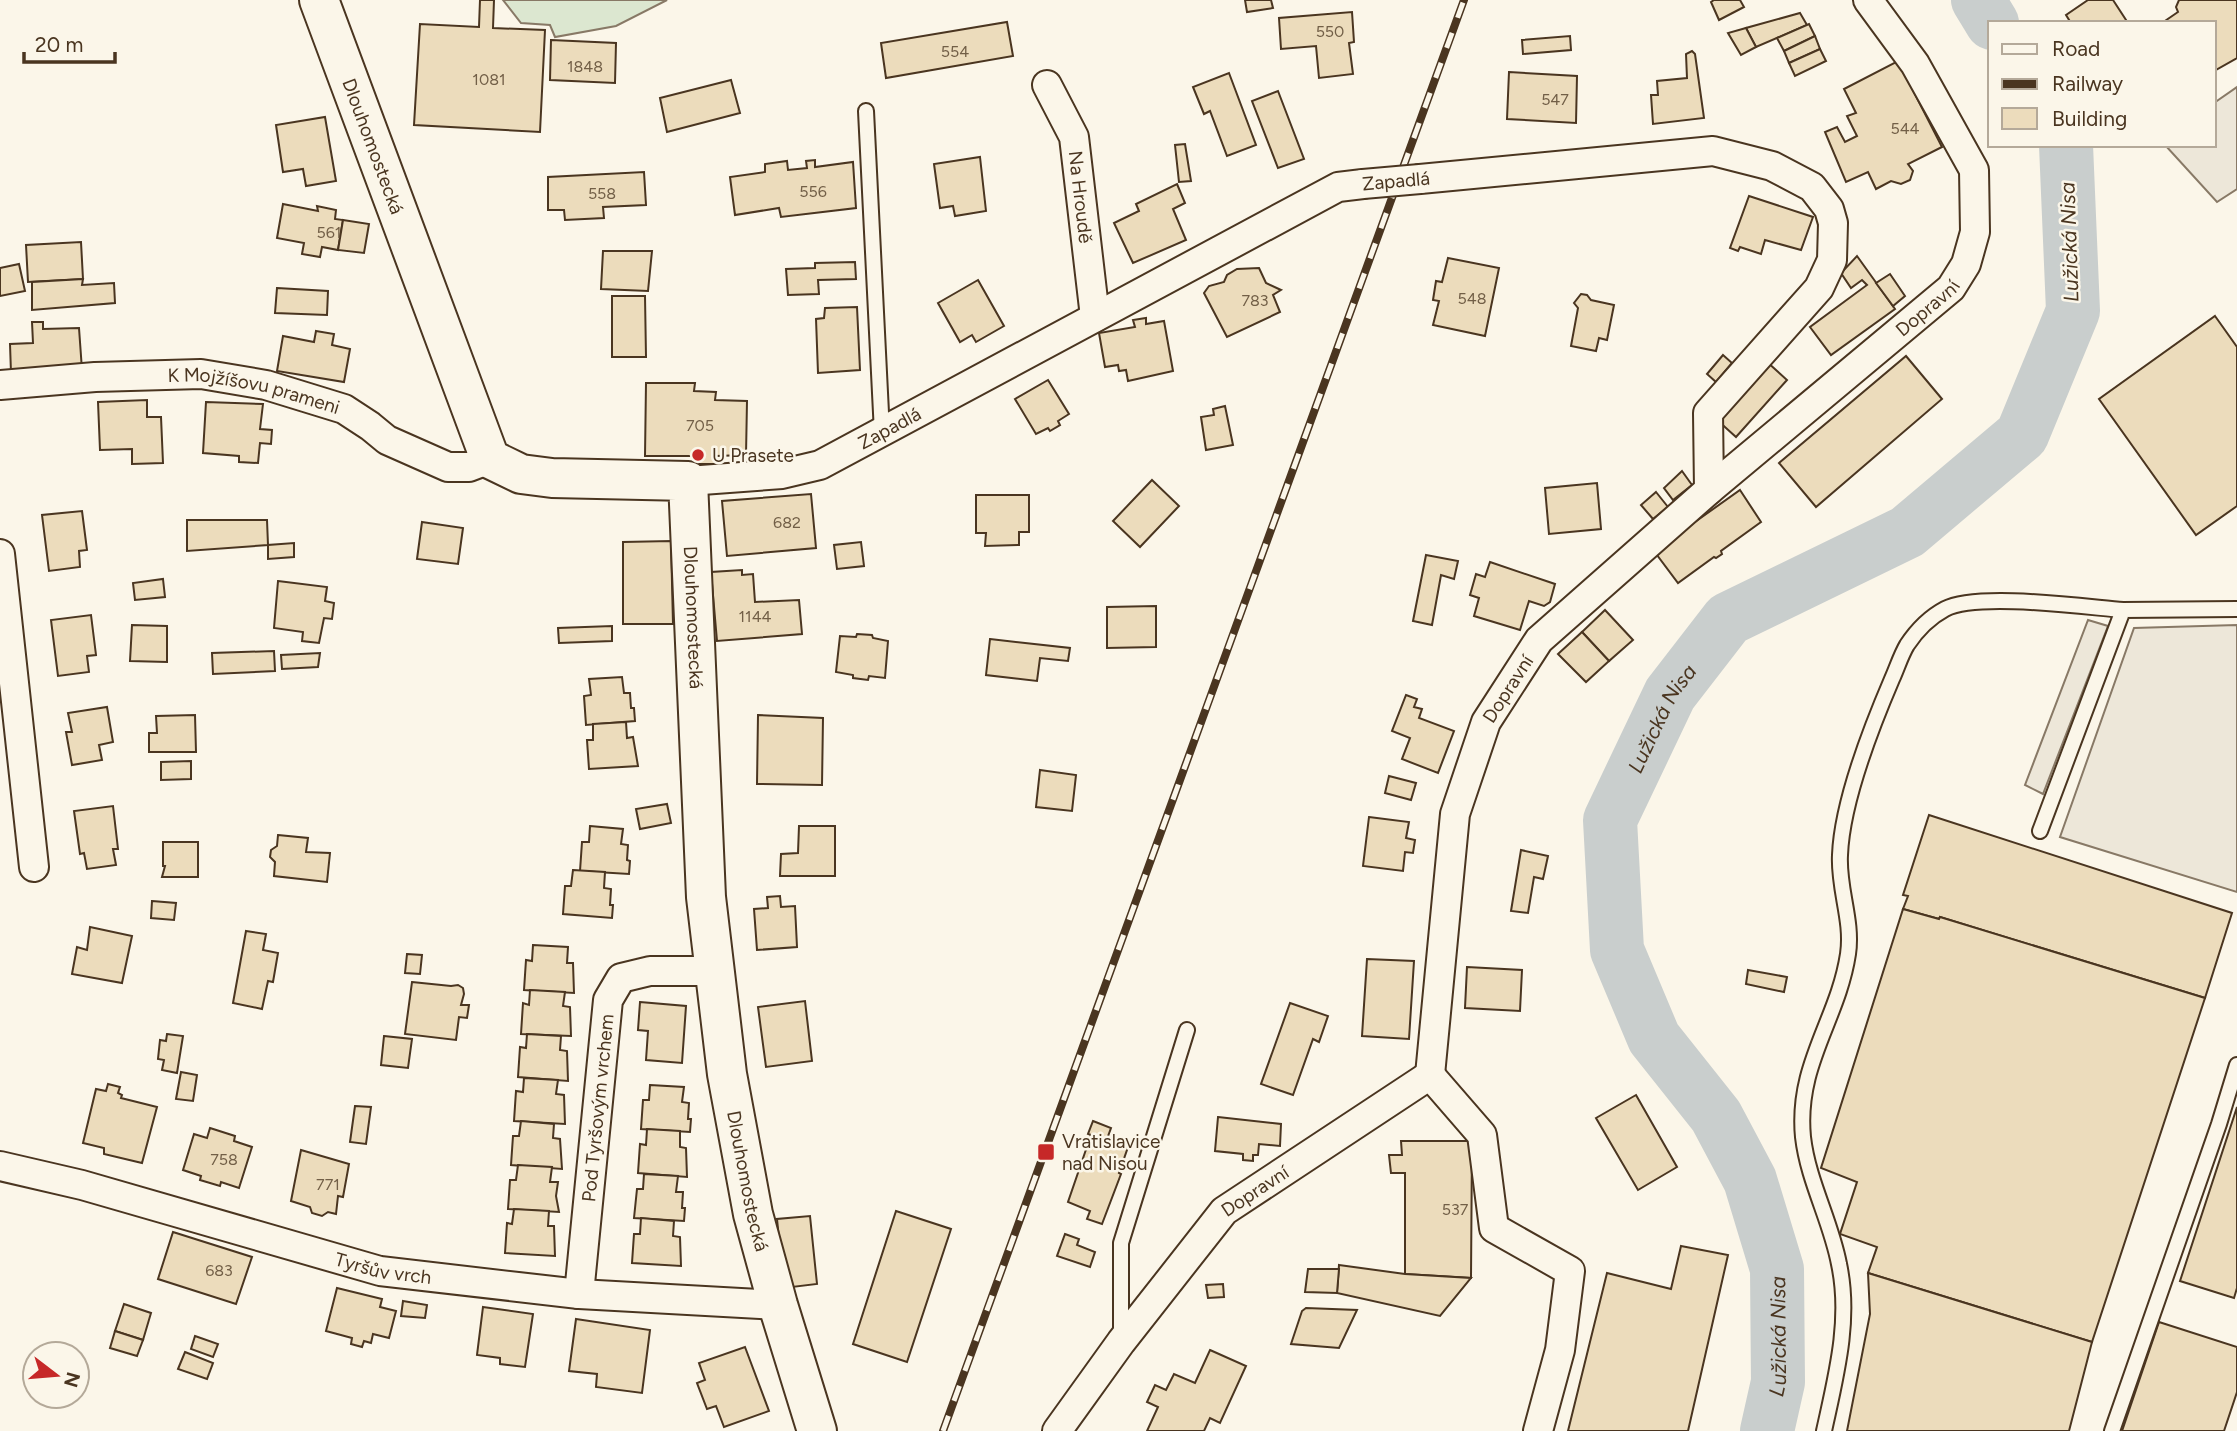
<svg xmlns="http://www.w3.org/2000/svg" width="2237" height="1431" font-family="Figtree,sans-serif">
  <style>
    .green { fill: #dce7d0; stroke: #887966; stroke-width: 2 }
    .parking { fill: #ede7d9; stroke: #887966; stroke-width: 2 }
    .lines { fill: none; stroke-linecap: round; stroke-linejoin: round }
    .river { stroke: #c9cecd; stroke-width: 54 }
    .building { fill: #ecdcbc; stroke: #4a3520; stroke-width: 2 }
    .lane-casing { stroke: #4a3520; stroke-width: 18 }
    .street-casing { stroke: #4a3520; stroke-width: 32 }
    .secondary-casing { stroke: #4a3520; stroke-width: 42 }
    .lane { stroke: #fbf6e9; stroke-width: 14 }
    .street { stroke: #fbf6e9; stroke-width: 28 }
    .secondary { stroke: #fbf6e9; stroke-width: 38 }
    .rail-casing { stroke: #4a3520; stroke-width: 8 }
    .rail { stroke: #fbf6e9; stroke-width: 5; stroke-dasharray: 16; stroke-linecap: butt }
    .street-bridge-casing { stroke: #4a3520; stroke-width: 32; stroke-linecap: butt }
    .street-bridge { stroke: #fbf6e9; stroke-width: 28 }
    .poi-dot { fill: #c62828; stroke: #fbf6e9; stroke-width: 2.5 }
    .labels { text-anchor: middle; dominant-baseline: central; stroke-width: 5; stroke-linejoin: round; paint-order: stroke }
    .number-label { font-size: 16px; fill: #725f47 }
    .street-label { font-size: 19px; fill: #4a3520; stroke: #fbf6e9 }
    .poi-label { font-size: 19px; fill: #4a3520; stroke: #fbf6e9; text-anchor: start }
    .water-label { font-size: 21px; font-style: italic; fill: #4a3520; stroke: #fbf6e9 }
  </style>
  <rect width="100%" height="100%" fill="#fbf6e9"/>
  <polygon class="green" points="503,0 667,0 616,26 555,37 550,25 521,23"/>
  <g class="parking">
    <polygon points="2237,87 2237,189 2217,202 2165,145 2214,145 2214,103"/>
    <polygon points="2088,620 2108,626 2043,794 2025,785"/>
    <polygon points="2237,625 2237,892 2060,837 2134,628"/>
  </g>
  <g class="lines">
    <g class="river">
      <polyline points="1978,0 1992,23"/>
      <path id="s1" d="M1767 1431 1778 1382 1777 1269 1750 1180 1716 1116 1654 1038 1617 950 1610 820 1670 694 1728 619 1907 532 2022 435 2073 311 2066 145"/>
    </g>
  </g>
  <g class="building">
    <polygon points="480,0 494,0 493,28 545,30 540,132 414,125 420,24 479,27"/>
    <polygon points="1245,0 1271,0 1273,8 1247,12"/>
    <polygon points="1714,0 1740,0 1744,7 1719,20 1711,2"/>
    <polygon points="2088,0 2113,0 2128,23 2071,23 2066,15"/>
    <polygon points="2179,0 2237,0 2237,58 2214,71 2214,23 2162,23 2178,12 2176,7"/>
    <polygon points="1352,12 1354,42 1349,43 1353,74 1319,78 1316,46 1281,49 1279,18"/>
    <polygon points="1800,13 1807,25 1756,47 1746,28"/>
    <polygon points="1007,22 1013,56 886,78 881,43"/>
    <polygon points="1809,24 1815,36 1784,51 1777,38"/>
    <polygon points="1746,28 1756,47 1741,55 1728,33"/>
    <polygon points="1570,36 1571,50 1523,54 1522,40"/>
    <polygon points="1815,36 1820,49 1789,63 1784,51"/>
    <polygon points="551,40 616,43 615,83 550,80"/>
    <polygon points="1820,49 1826,61 1795,76 1789,63"/>
    <polygon points="1692,51 1695,54 1704,118 1653,124 1651,95 1658,95 1657,81 1687,78 1686,54"/>
    <polygon points="1898,61 1942,147 1908,164 1913,171 1910,180 1901,184 1891,181 1876,189 1868,172 1846,182 1825,132 1837,127 1845,142 1857,136 1847,116 1856,113 1844,89"/>
    <polygon points="1509,72 1577,76 1576,123 1507,119"/>
    <polygon points="1229,73 1256,145 1227,156 1210,111 1204,114 1193,87"/>
    <polygon points="731,80 740,113 667,132 660,98"/>
    <polygon points="1278,91 1304,159 1278,168 1252,101"/>
    <polygon points="325,117 336,181 306,186 303,169 283,172 276,125"/>
    <polygon points="1185,144 1191,181 1179,182 1175,145"/>
    <polygon points="980,157 986,211 955,216 953,206 940,208 934,164"/>
    <polygon points="815,160 815,167 853,162 856,208 781,217 779,208 735,215 730,177 765,172 765,164 787,161 788,170 807,168 806,161"/>
    <polygon points="644,172 646,205 603,207 604,218 565,220 564,210 548,210 548,177"/>
    <polygon points="1177,184 1185,203 1173,209 1186,240 1133,263 1114,223 1139,211 1136,204"/>
    <polygon points="1749,196 1813,217 1801,250 1765,240 1761,254 1740,247 1738,251 1730,248"/>
    <polygon points="283,204 318,211 317,206 336,210 335,219 343,220 338,250 322,247 320,257 302,254 304,243 277,238"/>
    <polygon points="343,220 369,224 364,253 338,250"/>
    <polygon points="81,242 83,279 28,282 26,245"/>
    <polygon points="603,251 652,251 648,291 601,289"/>
    <polygon points="1857,256 1895,309 1831,355 1810,327 1867,285 1862,280 1851,288 1841,273"/>
    <polygon points="1448,258 1499,268 1485,336 1433,325 1439,301 1433,300 1436,281 1442,282"/>
    <polygon points="855,262 856,279 818,280 819,294 788,295 786,269 815,268 815,263"/>
    <polygon points="19,264 25,291 0,296 0,268"/>
    <polygon points="1259,268 1266,283 1281,290 1273,295 1280,312 1227,337 1204,293 1209,286 1224,282 1227,275 1237,269"/>
    <polygon points="1890,274 1905,296 1893,306 1876,283"/>
    <polygon points="83,279 82,285 114,283 115,303 32,310 32,282"/>
    <polygon points="978,280 1004,326 976,342 972,335 960,342 938,303"/>
    <polygon points="277,288 328,291 327,315 275,313"/>
    <polygon points="1581,294 1587,295 1591,300 1614,305 1607,340 1599,338 1596,351 1571,346 1578,308 1574,303"/>
    <polygon points="612,296 645,296 646,357 612,357"/>
    <polygon points="857,307 860,370 818,373 816,319 824,318 825,308"/>
    <polygon points="2215,316 2237,347 2237,506 2196,535 2099,399"/>
    <polygon points="1146,318 1146,324 1164,321 1173,371 1128,381 1126,370 1119,371 1118,365 1105,367 1099,333 1135,327 1133,320"/>
    <polygon points="32,322 43,322 43,329 79,328 82,370 11,373 10,344 33,343"/>
    <polygon points="316,331 334,334 332,345 350,349 344,382 277,371 283,336 314,342"/>
    <polygon points="1723,355 1732,363 1716,382 1707,374"/>
    <polygon points="1906,356 1942,399 1816,507 1779,463"/>
    <polygon points="1766,361 1787,380 1736,437 1716,419"/>
    <polygon points="1048,380 1069,414 1058,421 1060,425 1050,431 1048,428 1036,434 1015,399"/>
    <polygon points="646,383 695,383 694,391 716,392 715,400 747,401 746,455 716,456 716,464 698,464 697,456 645,456"/>
    <polygon points="147,400 147,417 161,417 163,463 132,464 132,449 100,450 98,402"/>
    <polygon points="206,402 263,404 260,429 272,430 271,444 260,443 258,463 239,462 239,456 203,453"/>
    <polygon points="1225,406 1233,445 1206,450 1201,417 1214,415 1213,409"/>
    <polygon points="1682,471 1692,485 1673,500 1664,488"/>
    <polygon points="1152,480 1179,506 1140,547 1113,521"/>
    <polygon points="1597,483 1601,529 1549,534 1545,488"/>
    <polygon points="1740,490 1761,522 1721,551 1722,554 1716,558 1714,557 1678,583 1654,551"/>
    <polygon points="1656,492 1668,507 1653,519 1641,505"/>
    <polygon points="811,494 816,548 727,556 722,501"/>
    <polygon points="976,495 1029,495 1029,532 1019,532 1019,545 985,546 986,533 976,533"/>
    <polygon points="82,511 87,550 79,551 80,567 49,571 42,515"/>
    <polygon points="187,520 267,520 268,545 187,551"/>
    <polygon points="422,522 463,528 458,564 417,559"/>
    <polygon points="671,541 673,624 623,624 623,542"/>
    <polygon points="861,542 864,566 837,569 834,545"/>
    <polygon points="294,543 294,557 268,559 268,545"/>
    <polygon points="1426,555 1458,561 1454,579 1441,575 1432,625 1413,621"/>
    <polygon points="1490,562 1555,584 1550,602 1544,606 1529,601 1520,630 1474,616 1479,598 1470,595 1476,574 1485,577"/>
    <polygon points="742,570 742,575 753,574 755,602 799,600 802,634 717,641 711,572"/>
    <polygon points="163,579 165,597 135,600 133,583"/>
    <polygon points="278,581 327,587 325,601 334,603 332,619 324,618 319,643 302,641 303,632 274,628"/>
    <polygon points="1156,606 1156,647 1107,648 1107,607"/>
    <polygon points="1605,610 1633,640 1609,661 1582,632"/>
    <polygon points="91,615 96,655 87,656 89,672 58,676 51,620"/>
    <polygon points="132,625 167,626 167,662 130,661"/>
    <polygon points="612,626 612,641 559,643 558,628"/>
    <polygon points="1582,632 1609,661 1586,682 1558,654"/>
    <polygon points="857,634 872,635 873,638 888,641 885,678 869,676 868,680 853,678 853,675 836,672 840,636 856,637"/>
    <polygon points="990,639 1070,648 1068,661 1040,658 1037,681 986,675"/>
    <polygon points="274,651 275,671 213,674 212,653"/>
    <polygon points="320,653 318,667 282,669 281,655"/>
    <polygon points="622,677 624,693 630,693 631,708 634,708 635,721 586,725 584,696 591,695 589,679"/>
    <polygon points="1406,695 1417,699 1414,707 1422,709 1419,718 1454,731 1438,773 1402,759 1410,738 1392,731"/>
    <polygon points="107,707 113,742 99,745 102,760 72,765 66,732 72,732 68,713"/>
    <polygon points="195,715 196,752 149,752 149,733 157,733 156,716"/>
    <polygon points="758,715 823,718 822,785 757,784"/>
    <polygon points="626,722 627,738 633,737 638,766 589,769 587,740 593,740 593,724"/>
    <polygon points="191,761 191,779 161,780 161,762"/>
    <polygon points="1040,770 1076,775 1072,811 1036,807"/>
    <polygon points="1389,776 1416,783 1411,800 1385,793"/>
    <polygon points="667,804 671,823 640,829 636,809"/>
    <polygon points="113,806 118,849 113,849 116,865 87,869 84,853 80,854 74,811"/>
    <polygon points="1929,815 2232,913 2205,998 1940,917 1939,919 1903,909 1908,896 1903,895"/>
    <polygon points="1369,817 1409,822 1406,838 1415,840 1413,853 1405,852 1403,871 1363,866"/>
    <polygon points="590,826 623,829 621,844 628,845 627,860 630,861 629,874 580,871 582,842 589,842"/>
    <polygon points="799,826 835,826 835,876 780,876 781,854 798,853"/>
    <polygon points="278,835 308,838 306,852 330,853 327,882 274,876 275,862 270,857 271,850 277,846"/>
    <polygon points="163,842 198,842 198,877 162,877 165,866 163,866"/>
    <polygon points="1521,850 1548,856 1543,879 1534,877 1528,913 1511,911"/>
    <polygon points="573,870 605,872 604,888 611,889 610,905 613,905 612,918 563,914 565,886 571,886"/>
    <polygon points="780,896 781,907 795,906 797,947 757,950 754,909 768,908 767,897"/>
    <polygon points="152,901 176,903 174,920 151,918"/>
    <polygon points="1903,909 1939,919 1940,917 2205,998 2092,1342 1868,1273 1877,1247 1840,1234 1857,1182 1821,1168"/>
    <polygon points="90,927 132,936 122,983 72,974 77,947 87,950"/>
    <polygon points="246,931 266,934 263,950 278,953 273,982 268,981 262,1009 233,1003"/>
    <polygon points="533,945 568,947 567,963 573,963 574,993 524,990 526,960 532,961"/>
    <polygon points="407,954 422,955 420,974 405,973"/>
    <polygon points="1367,959 1414,961 1409,1039 1362,1036"/>
    <polygon points="1467,967 1522,970 1520,1011 1465,1008"/>
    <polygon points="1748,970 1787,977 1784,992 1746,984"/>
    <polygon points="412,982 451,986 458,985 463,988 464,994 461,1005 469,1005 467,1018 459,1017 456,1040 405,1034"/>
    <polygon points="530,990 565,992 563,1006 570,1007 571,1036 521,1034 523,1003 529,1005"/>
    <polygon points="805,1001 812,1061 766,1067 758,1007"/>
    <polygon points="640,1002 686,1006 682,1063 646,1060 648,1031 638,1030"/>
    <polygon points="1290,1003 1328,1016 1319,1042 1313,1039 1293,1095 1261,1084"/>
    <polygon points="167,1034 183,1036 177,1073 162,1070 164,1060 158,1059 160,1040 166,1041"/>
    <polygon points="527,1034 561,1036 560,1050 567,1051 568,1081 518,1077 520,1047 526,1048"/>
    <polygon points="384,1036 412,1039 408,1068 381,1065"/>
    <polygon points="181,1072 197,1075 193,1101 176,1099"/>
    <polygon points="524,1078 558,1080 556,1094 564,1095 565,1124 514,1121 516,1091 523,1092"/>
    <polygon points="108,1084 120,1087 118,1093 122,1095 121,1098 157,1107 142,1163 104,1154 104,1148 83,1143 96,1089 106,1091"/>
    <polygon points="650,1085 684,1087 682,1102 689,1103 688,1119 691,1119 690,1132 641,1129 643,1100 649,1100"/>
    <polygon points="1636,1095 1677,1167 1638,1190 1596,1118"/>
    <polygon points="355,1106 371,1107 366,1144 350,1142"/>
    <polygon points="2237,1107 2237,1288 2234,1298 2180,1281"/>
    <polygon points="1218,1117 1281,1124 1280,1146 1259,1144 1258,1155 1253,1155 1253,1161 1243,1160 1243,1154 1215,1151"/>
    <polygon points="521,1121 554,1124 553,1138 560,1139 562,1169 511,1165 513,1136 519,1136"/>
    <polygon points="1093,1121 1111,1128 1107,1139 1128,1147 1119,1173 1121,1174 1102,1224 1087,1219 1090,1211 1068,1202 1091,1135 1088,1134"/>
    <polygon points="210,1128 235,1136 234,1141 252,1147 239,1188 221,1182 220,1186 200,1180 201,1176 183,1170 194,1134 207,1138"/>
    <polygon points="647,1129 680,1131 680,1147 686,1148 687,1177 638,1173 640,1144 646,1145"/>
    <polygon points="1401,1141 1472,1141 1471,1278 1405,1274 1405,1173 1391,1173 1389,1155 1402,1155"/>
    <polygon points="301,1150 349,1164 343,1197 338,1196 336,1214 328,1212 322,1216 312,1213 310,1207 291,1201"/>
    <polygon points="518,1165 552,1167 550,1182 558,1182 556,1196 559,1212 508,1209 510,1180 516,1180"/>
    <polygon points="644,1174 678,1176 676,1192 683,1192 682,1208 685,1208 684,1221 634,1218 637,1189 643,1189"/>
    <polygon points="514,1209 549,1211 548,1226 554,1226 555,1256 505,1253 507,1223 512,1224"/>
    <polygon points="896,1211 951,1229 907,1362 853,1344"/>
    <polygon points="810,1216 817,1284 784,1288 777,1219"/>
    <polygon points="641,1218 674,1221 673,1236 680,1237 681,1266 632,1263 634,1234 640,1234"/>
    <polygon points="173,1232 252,1257 236,1304 158,1279"/>
    <polygon points="1065,1234 1079,1239 1077,1245 1095,1252 1090,1267 1057,1256"/>
    <polygon points="1681,1246 1728,1255 1688,1431 1568,1431 1607,1273 1671,1289"/>
    <polygon points="1339,1265 1405,1274 1471,1278 1440,1316 1337,1293"/>
    <polygon points="1308,1269 1339,1269 1337,1293 1305,1292"/>
    <polygon points="1868,1273 2092,1342 2069,1431 1847,1431 1870,1314"/>
    <polygon points="1223,1284 1224,1297 1208,1298 1206,1285"/>
    <polygon points="337,1288 382,1299 380,1307 396,1311 389,1338 373,1334 371,1343 364,1341 362,1347 351,1344 352,1338 326,1331"/>
    <polygon points="403,1301 427,1305 425,1318 401,1316"/>
    <polygon points="124,1304 151,1313 143,1340 115,1331"/>
    <polygon points="483,1307 533,1314 525,1367 500,1364 500,1358 477,1355"/>
    <polygon points="1306,1308 1357,1310 1339,1348 1291,1344 1302,1311"/>
    <polygon points="576,1319 650,1330 642,1393 596,1387 597,1374 569,1371"/>
    <polygon points="2159,1322 2237,1347 2237,1392 2224,1431 2122,1431"/>
    <polygon points="115,1331 143,1340 137,1356 110,1348"/>
    <polygon points="195,1336 218,1344 213,1357 191,1349"/>
    <polygon points="745,1347 769,1411 724,1427 716,1406 707,1409 697,1383 705,1380 699,1363"/>
    <polygon points="1210,1350 1246,1366 1220,1423 1210,1418 1204,1431 1147,1431 1158,1407 1147,1402 1155,1385 1166,1390 1174,1374 1195,1383"/>
    <polygon points="185,1352 213,1363 207,1379 178,1369"/>
  </g>
  <g class="lines">
    <defs>
      <g id="lane">
        <polyline points="866,111 882,433"/>
        <polyline points="2040,831 2123,610 2237,609"/>
        <polyline points="1121,1337 1121,1243 1187,1030"/>
        <path d="M1824 1431C1836 1376 1851 1320 1839 1264 1831 1221 1808 1181 1803 1137 1796 1064 1838 1020 1848 954 1853 920 1838 889 1840 855 1842 802 1871 728 1892 679 1897 668 1901 655 1907 645 1917 630 1930 617 1945 609 1977 592 2085 607 2123 610"/>
        <polyline points="2112,1431 2219,1124 2237,1065"/>
      </g>
      <g id="street">
        <path id="s2" d="M1047 85 1074 137 1095 317"/>
        <polyline points="1420,179 1713,151 1772,166 1812,187 1829,209 1833,223 1832,260 1819,288 1708,413 1709,490"/>
        <path id="s3" d="M0 385 95 377 201 374 266 385 344 409 370 426 387 440 448 467H469L490 459"/>
        <path id="s4" d="M688 481 782 474 820 465 1338 187 1363 184"/>
        <polyline points="0,554 34,867"/>
        <path id="s5" d="M1430 1075 1455 814 1486 722 1539 640 1709 490 1951 288 1966 264 1975 232 1974 170 1915 64 1868 0"/>
        <polyline points="1430,1075 1482,1135 1494,1228 1570,1271 1560,1350 1538,1431"/>
        <path id="s6" d="M0 1166 82 1185 380 1271 579 1294 778 1305"/>
        <path id="s7" d="M579 1294 608 1000 621 978 650 971H715"/>
        <path id="s8" d="M1057 1431 1121 1342 1224 1211 1430 1075"/>
      </g>
      <g id="secondary">
        <path id="s9" d="M319 0 490 459 521 474 552 478 688 481 706 897 727 1074 753 1214 778 1305 817 1431"/>
      </g>
    </defs>
    <use href="#lane" class="lane-casing"/>
    <use href="#street" class="street-casing"/>
    <use href="#secondary" class="secondary-casing"/>
    <use href="#lane" class="lane"/>
    <use href="#street" class="street"/>
    <use href="#secondary" class="secondary"/>
    <defs>
      <polyline id="rail" points="943,1431 1464,0"/>
    </defs>
    <use href="#rail" class="rail-casing"/>
    <use href="#rail" class="rail"/>
    <defs>
      <polyline id="street-bridge" points="1363,184 1420,179"/>
    </defs>
    <use href="#street-bridge" class="street-bridge-casing"/>
    <use href="#street-bridge" class="street-bridge"/>
  </g>
  <g class="poi-dot">
    <circle cx="698" cy="455" r="7"/>
    <rect x="1037" y="1143" width="18" height="18" rx="3.5"/>
  </g>
  <g class="labels">
    <g class="number-label">
      <text x="1330" y="31">550</text>
      <text x="955" y="51">554</text>
      <text x="585" y="66">1848</text>
      <text x="489" y="79">1081</text>
      <text x="1555" y="99">547</text>
      <text x="1905" y="128">544</text>
      <text x="813" y="191">556</text>
      <text x="602" y="193">558</text>
      <text x="329" y="232">561</text>
      <text x="1472" y="298">548</text>
      <text x="1255" y="300">783</text>
      <text x="700" y="425">705</text>
      <text x="787" y="522">682</text>
      <text x="755" y="616">1144</text>
      <text x="224" y="1159">758</text>
      <text x="328" y="1184">771</text>
      <text x="1455" y="1209">537</text>
      <text x="219" y="1270">683</text>
    </g>
    <g class="street-label">
      <text stroke="none"><textPath href="#s9" startOffset="156">Dlouhomostecká</textPath></text>
      <text transform="translate(1396 181) rotate(-5)">Zapadlá</text>
      <text stroke="none"><textPath href="#s2" startOffset="119">Na Hroudě</textPath></text>
      <text stroke="none"><textPath href="#s5" startOffset="968">Dopravní</textPath></text>
      <text stroke="none"><textPath href="#s3" startOffset="256">K Mojžíšovu prameni</textPath></text>
      <text stroke="none"><textPath href="#s4" startOffset="212">Zapadlá</textPath></text>
      <text stroke="none"><textPath href="#s9" startOffset="828">Dlouhomostecká</textPath></text>
      <text stroke="none"><textPath href="#s5" startOffset="399">Dopravní</textPath></text>
      <text stroke="none"><textPath href="#s7" startOffset="187">Pod Tyršovým vrchem</textPath></text>
      <text stroke="none"><textPath href="#s9" startOffset="1395">Dlouhomostecká</textPath></text>
      <text stroke="none"><textPath href="#s8" startOffset="313">Dopravní</textPath></text>
      <text stroke="none"><textPath href="#s6" startOffset="397">Tyršův vrch</textPath></text>
    </g>
    <g class="poi-label">
      <text x="712" y="455">U Prasete</text>
      <text x="1062" y="1141">Vratislavice<tspan x="1062" dy="22">nad Nisou</tspan></text>
    </g>
    <g class="water-label">
      <text transform="translate(2069 242) rotate(-92)">Lužická Nisa</text>
      <text stroke="none"><textPath href="#s1" startOffset="768">Lužická Nisa</textPath></text>
      <text stroke="none"><textPath href="#s1" startOffset="96">Lužická Nisa</textPath></text>
    </g>
  </g>
  <rect x="1988" y="21" width="228" height="126" fill="#fbf6e9" stroke="#b4a999" stroke-width="2"/>
  <rect x="2002" y="44" width="35" height="10" fill="#fbf6e9" stroke="#b4a999" stroke-width="2"/>
  <text x="2052" y="56" font-size="21" fill="#4a3520">Road</text>
  <rect x="2002" y="79" width="35" height="10" fill="#4a3520" stroke="#b4a999" stroke-width="2"/>
  <text x="2052" y="91" font-size="21" fill="#4a3520">Railway</text>
  <rect x="2002" y="108" width="35" height="21" fill="#ecdcbc" stroke="#b4a999" stroke-width="2"/>
  <text x="2052" y="126" font-size="21" fill="#4a3520">Building</text>
  <g transform="translate(56 1375) rotate(106)"><circle r="33" fill="#fbf6e9" stroke="#b4a999" stroke-width="2"/>
  <path d="M0-5L12 26L0 18L-12 26Z" fill="#c62828"/>
  <text y="-10" font-size="19" font-weight="bold" text-anchor="middle" fill="#4a3520">N</text>
  </g>
  <path d="M24 52v10h91v-10" fill="none" stroke="#4a3520" stroke-width="3.5"/>
  <text x="35" y="52" font-size="21" fill="#4a3520" stroke="#fbf6e9" stroke-width="5" paint-order="stroke">20 m</text>
</svg>
